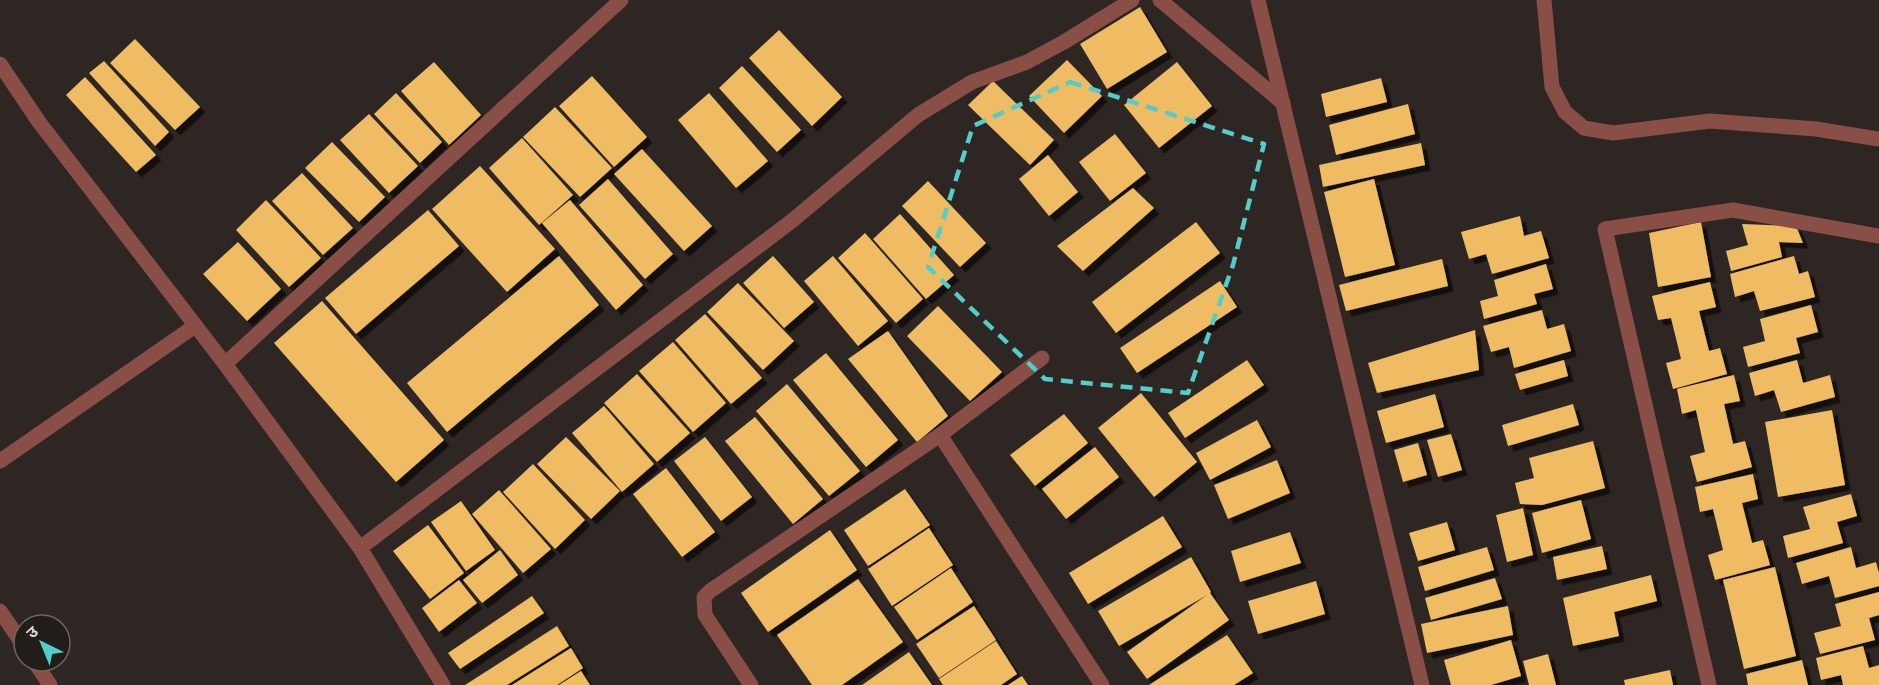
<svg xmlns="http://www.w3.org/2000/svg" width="1879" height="685" font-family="'DejaVu Sans','Noto Sans Devanagari',sans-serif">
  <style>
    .building { fill: #efbc63; filter: url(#shadow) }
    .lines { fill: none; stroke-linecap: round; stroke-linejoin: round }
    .street { stroke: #894e45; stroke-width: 15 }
    .marked { fill: none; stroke: #53cdca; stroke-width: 4.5; stroke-dasharray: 12 8; stroke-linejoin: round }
  </style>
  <defs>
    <filter id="shadow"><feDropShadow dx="5.5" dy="5.5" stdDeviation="0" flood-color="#0009"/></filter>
  </defs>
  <rect width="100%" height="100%" fill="#2d2623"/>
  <g class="building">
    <polygon points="1140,7 1167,52 1107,89 1080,44"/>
    <polygon points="779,30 842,97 812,126 749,58"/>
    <polygon points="135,39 200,107 175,130 110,63"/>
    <polygon points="1067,60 1102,96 1064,133 1029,96"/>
    <polygon points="104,61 169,132 155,146 89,73"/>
    <polygon points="434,62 481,115 449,145 401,91"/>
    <polygon points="1177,62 1212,106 1159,148 1124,105"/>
    <polygon points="742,66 801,130 777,152 719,88"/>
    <polygon points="592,76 647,137 614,167 559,106"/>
    <polygon points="85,77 156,155 136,172 66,95"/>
    <polygon points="1381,78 1387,102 1326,117 1321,94"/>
    <polygon points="993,81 1054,140 1030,165 968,105"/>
    <polygon points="396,93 442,142 420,163 374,114"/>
    <polygon points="709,93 768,161 736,188 678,120"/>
    <polygon points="1408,104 1415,134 1336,155 1329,125"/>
    <polygon points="555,107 612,168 580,197 523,137"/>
    <polygon points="369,114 418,166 389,193 340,140"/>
    <polygon points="1115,134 1146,173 1110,201 1079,162"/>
    <polygon points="522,138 573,195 539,225 489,168"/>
    <polygon points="332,142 385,197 359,222 305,168"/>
    <polygon points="1421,143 1425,165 1323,187 1319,165"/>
    <polygon points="642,149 712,226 684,251 614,174"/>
    <polygon points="1048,155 1078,192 1049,216 1019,179"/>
    <polygon points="480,166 555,249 507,292 432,209"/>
    <polygon points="302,173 353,228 323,255 272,201"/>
    <polygon points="608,179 673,254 645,279 579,205"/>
    <polygon points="1374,179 1395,265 1345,277 1324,192"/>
    <polygon points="928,181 986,243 960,267 902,206"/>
    <polygon points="1133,188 1154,208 1083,271 1057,246"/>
    <polygon points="266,200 321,258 289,287 236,230"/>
    <polygon points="570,200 643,285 616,310 542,223"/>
    <polygon points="428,210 459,246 356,334 325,298"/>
    <polygon points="900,214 954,275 926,299 873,239"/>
    <polygon points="1520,216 1524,236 1541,231 1549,258 1492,274 1486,254 1469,259 1461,232"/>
    <polygon points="1196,222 1220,253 1116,333 1092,302"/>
    <polygon points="1701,222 1711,277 1658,287 1649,233"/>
    <polygon points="1742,224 1796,226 1803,243 1779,242 1782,257 1731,271 1726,251 1748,245"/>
    <polygon points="865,233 923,299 896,323 838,258"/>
    <polygon points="238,242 281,289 247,321 203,274"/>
    <polygon points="559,256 599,305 447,432 407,383"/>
    <polygon points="773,256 814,302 784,328 743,283"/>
    <polygon points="833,256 888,321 858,346 804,281"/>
    <polygon points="1794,256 1799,274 1808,271 1815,297 1760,311 1754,291 1735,297 1730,274"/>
    <polygon points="1442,259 1448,286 1346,311 1339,285"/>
    <polygon points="1546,264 1553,289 1534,294 1537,304 1484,319 1480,301 1498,296 1494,280"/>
    <polygon points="1220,281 1237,307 1137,373 1120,348"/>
    <polygon points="1710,282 1716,307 1699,311 1709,351 1720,348 1727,374 1673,389 1666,363 1681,359 1671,318 1658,320 1652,296"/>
    <polygon points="738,283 794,341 763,370 707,312"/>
    <polygon points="322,301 444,440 396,482 274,343"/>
    <polygon points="1811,305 1818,332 1796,338 1800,353 1748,367 1743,347 1765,341 1760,319"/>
    <polygon points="938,306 1002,372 970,401 907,336"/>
    <polygon points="1542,310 1547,329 1564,324 1571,351 1514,368 1509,347 1491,352 1483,326"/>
    <polygon points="705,314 762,378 731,404 675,340"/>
    <polygon points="1475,330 1479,370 1377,393 1368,363"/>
    <polygon points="888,331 948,416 917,442 848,359"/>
    <polygon points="673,342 726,403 693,432 639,371"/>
    <polygon points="826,353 898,440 866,467 793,380"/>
    <polygon points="1247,360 1264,385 1185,438 1168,413"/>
    <polygon points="1564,360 1568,376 1520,390 1515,374"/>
    <polygon points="1797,360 1803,383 1830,375 1835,397 1781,412 1774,390 1755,396 1749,373"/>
    <polygon points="637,374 690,433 657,462 604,403"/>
    <polygon points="1734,375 1740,401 1724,404 1733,444 1745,441 1752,467 1697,482 1690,456 1705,452 1696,410 1682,414 1677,389"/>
    <polygon points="787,384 860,471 829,496 756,411"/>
    <polygon points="1141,393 1197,462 1154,497 1098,428"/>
    <polygon points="1435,394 1444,427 1386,443 1377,411"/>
    <polygon points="1573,404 1579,425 1508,446 1502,425"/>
    <polygon points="604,406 654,464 622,492 572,433"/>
    <polygon points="1832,410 1845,485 1778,497 1765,422"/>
    <polygon points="1064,414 1088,443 1035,486 1010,455"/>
    <polygon points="755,417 823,499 793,524 725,441"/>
    <polygon points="1257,420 1271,447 1210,480 1196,453"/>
    <polygon points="1451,434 1462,470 1438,477 1427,440"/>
    <polygon points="566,437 620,491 591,519 537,464"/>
    <polygon points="705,437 752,497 721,521 674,461"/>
    <polygon points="1593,441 1605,488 1542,505 1520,504 1515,483 1534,478 1529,458"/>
    <polygon points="1418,443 1427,475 1403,482 1394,450"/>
    <polygon points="1095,447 1119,477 1066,519 1042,489"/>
    <polygon points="1277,460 1290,493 1228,519 1214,485"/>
    <polygon points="533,464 585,520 555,549 503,492"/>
    <polygon points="666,468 715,532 682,557 633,494"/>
    <polygon points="1753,474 1758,499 1742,503 1752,543 1763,540 1770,565 1715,580 1708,555 1723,550 1713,509 1700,512 1695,487"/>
    <polygon points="905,489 930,525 868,566 844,530"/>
    <polygon points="499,490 551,549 523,573 472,514"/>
    <polygon points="1851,494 1857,516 1837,522 1843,543 1788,558 1783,536 1810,529 1803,507"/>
    <polygon points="1581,500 1591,539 1542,553 1532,513"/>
    <polygon points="461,501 495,550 466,571 431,522"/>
    <polygon points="1523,508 1533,555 1507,562 1496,515"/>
    <polygon points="1163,516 1182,547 1088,604 1069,573"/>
    <polygon points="1447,522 1455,550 1418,561 1409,533"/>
    <polygon points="428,525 464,573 430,599 393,551"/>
    <polygon points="929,528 953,565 892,606 868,569"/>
    <polygon points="830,530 857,570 768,632 741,593"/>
    <polygon points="1290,532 1301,563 1240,582 1231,551"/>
    <polygon points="1602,546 1607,569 1557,580 1553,557"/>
    <polygon points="1487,547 1494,570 1425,591 1418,567"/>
    <polygon points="1851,547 1856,568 1876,562 1879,573 1879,586 1835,598 1829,576 1802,584 1796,563"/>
    <polygon points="500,550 518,575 482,603 463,580"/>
    <polygon points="1191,557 1211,592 1210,593 1229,620 1147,679 1127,652 1207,595 1119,646 1098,611"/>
    <polygon points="1775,567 1796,656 1744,669 1723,580"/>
    <polygon points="951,568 973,602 917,640 894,607"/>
    <polygon points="1651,575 1657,601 1614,612 1619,636 1573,646 1563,598"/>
    <polygon points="1495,578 1502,599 1431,620 1425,598"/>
    <polygon points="858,579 903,642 842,685 812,685 777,635"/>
    <polygon points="459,580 477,603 439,632 422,608"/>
    <polygon points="1316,581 1325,614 1258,634 1248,601"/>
    <polygon points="1879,592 1879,615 1869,618 1875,640 1820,654 1814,633 1841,626 1835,604"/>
    <polygon points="532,596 544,613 460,669 448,653"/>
    <polygon points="974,606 996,640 939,678 916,644"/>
    <polygon points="1508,606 1513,635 1427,653 1421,624"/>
    <polygon points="557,626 569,646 507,685 465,685"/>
    <polygon points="1227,635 1253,673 1234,685 1149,685"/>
    <polygon points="1511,640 1521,676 1491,685 1451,685 1444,660"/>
    <polygon points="996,641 1017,674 1001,685 943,685 939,679"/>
    <polygon points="1863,646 1869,668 1879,665 1879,685 1843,685 1841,675 1821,680 1816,658"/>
    <polygon points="571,648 583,668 557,685 512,685"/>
    <polygon points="909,652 932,685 862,685"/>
    <polygon points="1548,654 1556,685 1529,685 1523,661"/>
    <polygon points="1802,660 1808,685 1748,685 1746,674"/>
    <polygon points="1670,670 1673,685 1625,685 1624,680"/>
    <polygon points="581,671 590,685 559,685"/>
    <polygon points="1022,676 1028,685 1008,685"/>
  </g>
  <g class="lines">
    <g class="street">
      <polyline points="1160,0 1283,103"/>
      <polyline points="1258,0 1422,685"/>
      <polyline points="1544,0 1552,87 1565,112 1584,128 1613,133 1710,121 1816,129 1879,139"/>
      <polyline points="0,64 39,122 225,364 360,548 443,685"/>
      <polyline points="225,364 621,0"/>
      <polyline points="940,435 1102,685"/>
      <polyline points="0,461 195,326"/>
      <polyline points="360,548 793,220 918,115 972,82 1027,62 1064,42 1132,0"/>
      <polyline points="0,611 24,646"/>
      <polyline points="34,661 50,685"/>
      <polyline points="751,685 705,615 704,597 710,591 940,435 1042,358"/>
      <polyline points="1709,685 1605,229 1733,210 1879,236"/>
    </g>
  </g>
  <path class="marked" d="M1070 82 1264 144 1233 265 1188 393 1045 379 928 267 973 126Z"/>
  <g transform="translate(42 643) rotate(317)"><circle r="28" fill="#231d19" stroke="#6e6865" stroke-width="1.5"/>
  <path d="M0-4.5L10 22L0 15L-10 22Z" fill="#53cdca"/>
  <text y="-9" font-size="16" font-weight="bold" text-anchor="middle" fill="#ded9d7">उ</text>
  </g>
</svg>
